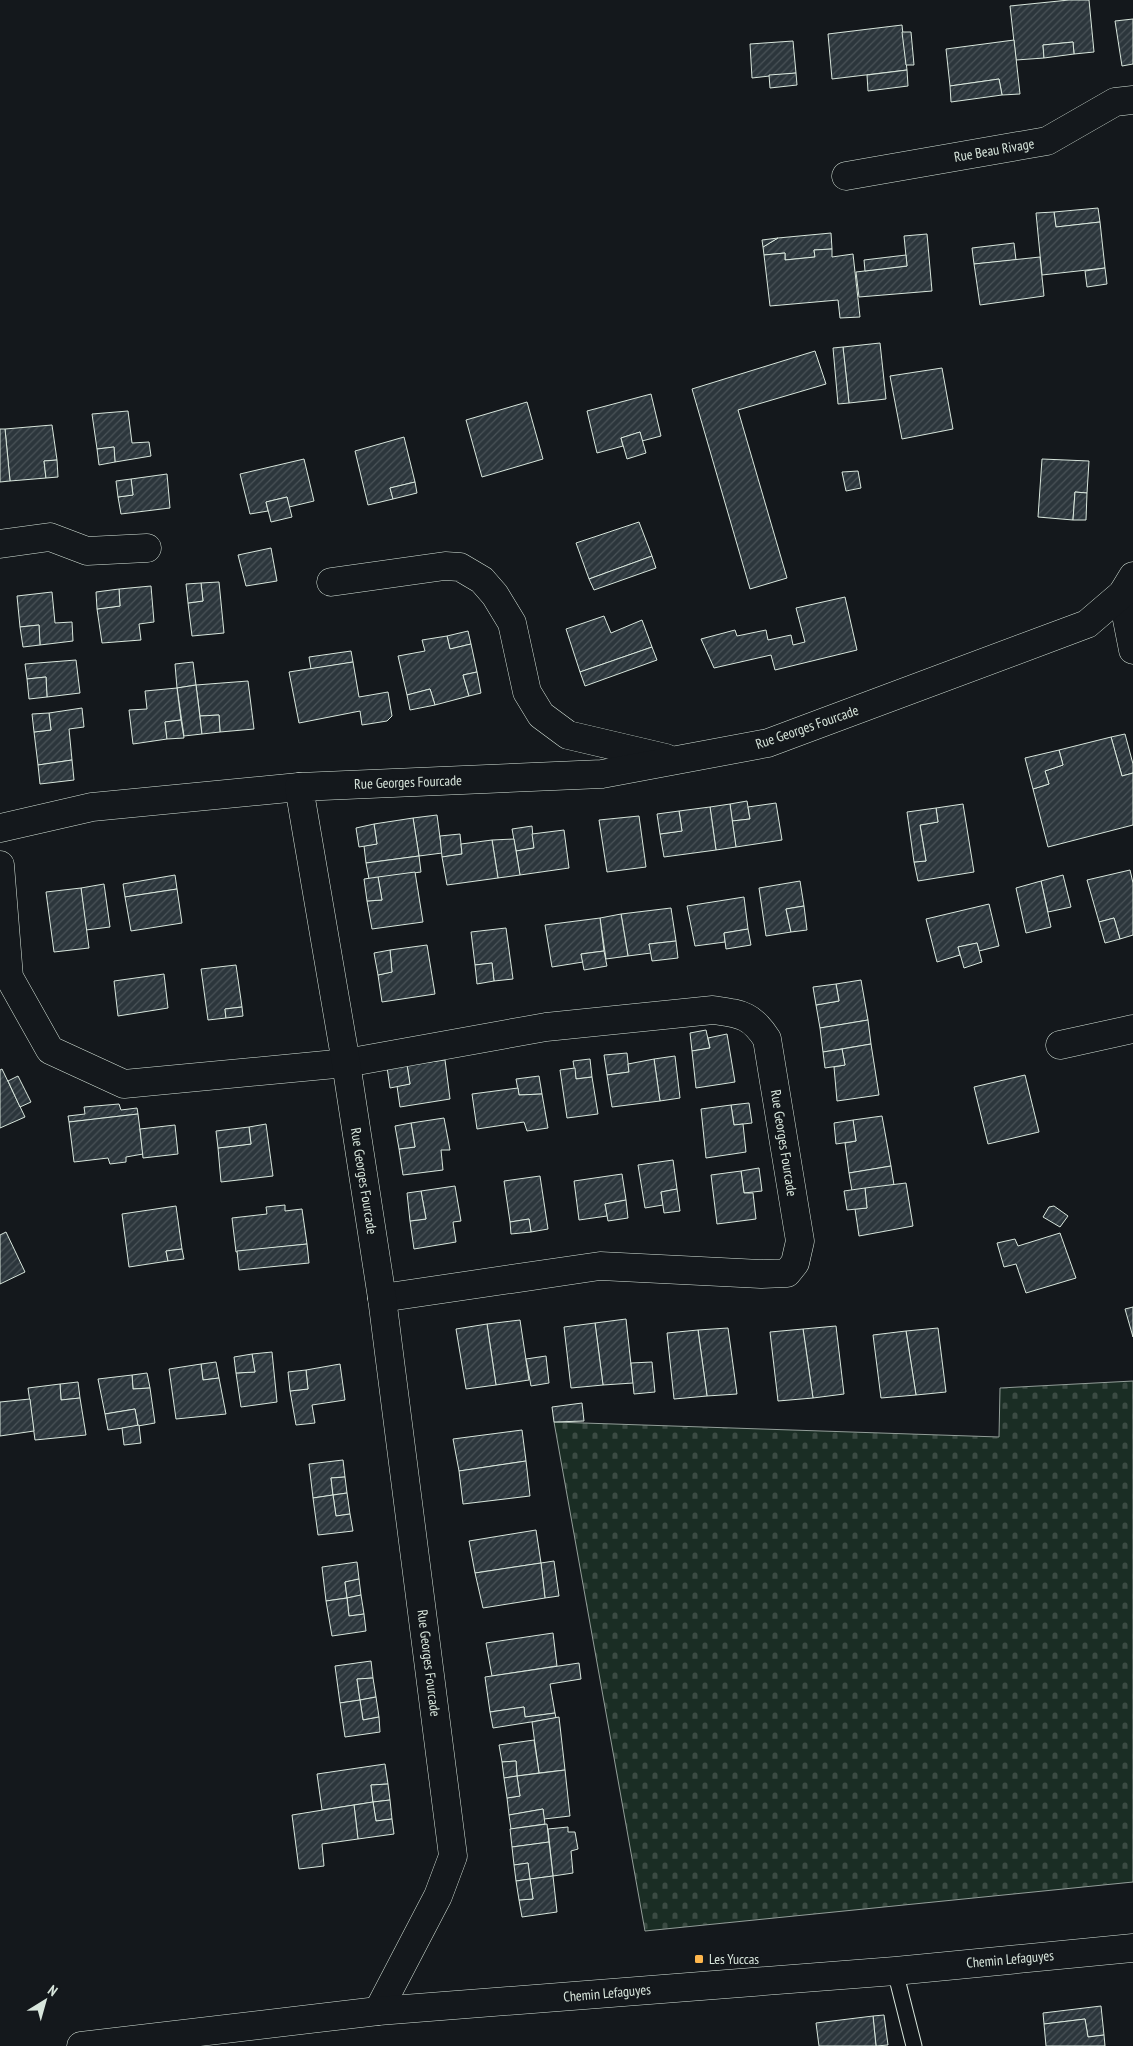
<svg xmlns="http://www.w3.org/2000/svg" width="1133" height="2046" font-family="'PT Sans Narrow',sans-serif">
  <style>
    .cemetery { fill: url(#cemetery-stones); stroke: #939e99 }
    .building { fill: url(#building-hatch); stroke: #d8e6dc }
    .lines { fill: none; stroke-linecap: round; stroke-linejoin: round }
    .lane-casing { stroke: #d8e6dc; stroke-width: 17 }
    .street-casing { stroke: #d8e6dc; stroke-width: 29 }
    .secondary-casing { stroke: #d8e6dc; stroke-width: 29 }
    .lane { stroke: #14181c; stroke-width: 15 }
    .street { stroke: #14181c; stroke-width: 28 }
    .secondary { stroke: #14181c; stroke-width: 28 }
    .poi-dot { fill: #ffb74d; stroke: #14181c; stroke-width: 2 }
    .labels { text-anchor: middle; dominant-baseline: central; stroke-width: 4; stroke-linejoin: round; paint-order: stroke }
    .street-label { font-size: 14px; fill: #d8e6dc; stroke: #14181c }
    .poi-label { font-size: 14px; fill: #d8e6dc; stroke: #14181c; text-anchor: start }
  </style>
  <defs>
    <pattern id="cemetery-stones" width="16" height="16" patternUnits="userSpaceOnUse" patternTransform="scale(1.25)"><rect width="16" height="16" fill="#1a2d24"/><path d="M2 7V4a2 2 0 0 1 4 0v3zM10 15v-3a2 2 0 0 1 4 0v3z" fill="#3b4b43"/></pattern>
    <pattern id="building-hatch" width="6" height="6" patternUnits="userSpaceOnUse" patternTransform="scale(1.25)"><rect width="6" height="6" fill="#2c363c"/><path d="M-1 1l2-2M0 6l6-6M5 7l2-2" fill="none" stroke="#4a5358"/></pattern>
  </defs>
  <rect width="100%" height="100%" fill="#14181c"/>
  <polygon class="cemetery" points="1133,1381 1133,1882 645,1931 554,1422 999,1437 1000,1388"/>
  <g class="building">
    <polygon points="1069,0 1089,0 1094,52 1074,54 1073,42 1043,45 1044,58 1016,60 1010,6"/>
    <polygon points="1133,19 1133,64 1122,66 1115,21"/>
    <polygon points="902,25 907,70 832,79 828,34"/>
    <polygon points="902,32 911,32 914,65 906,65"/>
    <polygon points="1014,40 1020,94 1002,95 999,79 950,86 946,49"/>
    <polygon points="793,41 796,73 752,78 750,44"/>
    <polygon points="1073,42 1074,54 1044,58 1043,45"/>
    <polygon points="907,70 908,86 868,91 867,75"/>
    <polygon points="796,73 797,85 770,88 769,75"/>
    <polygon points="999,79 1002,95 951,102 950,86"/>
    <polygon points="1098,208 1100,222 1056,227 1054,212"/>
    <polygon points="1054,212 1056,227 1100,222 1105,268 1042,275 1036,213"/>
    <polygon points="831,233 832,249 814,250 815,257 785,260 785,253 764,255 763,247 778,238"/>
    <polygon points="927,234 932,291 859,297 856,272 907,266 904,236"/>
    <polygon points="778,238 763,247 762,240"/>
    <polygon points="1014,243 1016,260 974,264 972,248"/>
    <polygon points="832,249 832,257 853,254 860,317 840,318 838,300 770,306 764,255 785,253 785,260 815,257 814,250"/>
    <polygon points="906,255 907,266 865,271 864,260"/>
    <polygon points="1040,257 1044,296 980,305 974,264"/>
    <polygon points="1105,268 1107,284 1087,287 1085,271"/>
    <polygon points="880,343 886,399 849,403 843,347"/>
    <polygon points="843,347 849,403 838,404 833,348"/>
    <polygon points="815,351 826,384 738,410 787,578 750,589 692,389"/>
    <polygon points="942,368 953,429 902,439 890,376"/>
    <polygon points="651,394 661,436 642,441 640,432 621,438 623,446 597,453 587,411"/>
    <polygon points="527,402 543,459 482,477 466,420"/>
    <polygon points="128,411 132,443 149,442 151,456 115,462 114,447 97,449 92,414"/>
    <polygon points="52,425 57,460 44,461 46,478 10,481 5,429"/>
    <polygon points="0,429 5,429 10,481 0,482"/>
    <polygon points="640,432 646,453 627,459 621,438"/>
    <polygon points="404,437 415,482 390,488 393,499 368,505 355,451"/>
    <polygon points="114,447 115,462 99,465 97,449"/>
    <polygon points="304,459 314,501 289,507 287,497 266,502 268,511 250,514 240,474"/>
    <polygon points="1042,459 1089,461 1087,493 1075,492 1073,520 1038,517"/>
    <polygon points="57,460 58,477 46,478 44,461"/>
    <polygon points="858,471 861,488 846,491 842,472"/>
    <polygon points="167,474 170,508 121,514 118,497 133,495 131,479"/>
    <polygon points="131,479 133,495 118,497 116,481"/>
    <polygon points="415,482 417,493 393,499 390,488"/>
    <polygon points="1075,492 1087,493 1086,520 1073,520"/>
    <polygon points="287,497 292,517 271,522 266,502"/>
    <polygon points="639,522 652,556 589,579 576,543"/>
    <polygon points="271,548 277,581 246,586 238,555"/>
    <polygon points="652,556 656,568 594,590 589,579"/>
    <polygon points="219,582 224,633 192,636 188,603 203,601 201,583"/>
    <polygon points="201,583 203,601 188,603 186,584"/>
    <polygon points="151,586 154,622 139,624 141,640 102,643 97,609 120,606 119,589"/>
    <polygon points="119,589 120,606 97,609 96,592"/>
    <polygon points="52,592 55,623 72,622 73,641 40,645 39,625 20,627 17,596"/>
    <polygon points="845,597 857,650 775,670 771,655 714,668 701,639 735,630 737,636 766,630 768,640 791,635 793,645 805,642 796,608"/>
    <polygon points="604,616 611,633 642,620 652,647 580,672 566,629"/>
    <polygon points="39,625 40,645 23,647 20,627"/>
    <polygon points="468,631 471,644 450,649 447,636"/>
    <polygon points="447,636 450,649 471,644 477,672 463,675 469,696 435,705 430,689 407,695 398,656 425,651 422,640"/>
    <polygon points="652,647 657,660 585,686 580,672"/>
    <polygon points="351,651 353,662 311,669 309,657"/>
    <polygon points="76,660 80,693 47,697 46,677 27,679 25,664"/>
    <polygon points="193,662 196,685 177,688 175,664"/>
    <polygon points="353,662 359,697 388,692 392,716 387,721 362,725 360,711 299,723 289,672"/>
    <polygon points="477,672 481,693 469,696 463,675"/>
    <polygon points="46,677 47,697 29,699 27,679"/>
    <polygon points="248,681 254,729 220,732 219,715 200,716 196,685"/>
    <polygon points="196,685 202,734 184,736 177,688"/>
    <polygon points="177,688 181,720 165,722 167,739 133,744 129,710 147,709 145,691"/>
    <polygon points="430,689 435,705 410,710 407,695"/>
    <polygon points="82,708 84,727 69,729 72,760 38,765 34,732 51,730 49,713"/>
    <polygon points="49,713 51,730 34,732 32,714"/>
    <polygon points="219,715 220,732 202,734 200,716"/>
    <polygon points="181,720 184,738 167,739 165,722"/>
    <polygon points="1125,734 1133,764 1133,773 1122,776 1111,737"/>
    <polygon points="1111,737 1122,776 1133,773 1133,825 1048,847 1033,789 1049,784 1045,771 1063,765 1059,750"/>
    <polygon points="1059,750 1063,765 1045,771 1049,784 1033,789 1025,758"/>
    <polygon points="72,760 74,780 40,784 38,765"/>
    <polygon points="747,801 750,819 732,821 730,804"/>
    <polygon points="776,803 782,840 736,847 732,821 750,819 748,807"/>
    <polygon points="730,804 736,847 716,850 710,807"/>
    <polygon points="963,804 974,872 918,881 914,862 926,861 920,825 938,822 936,808"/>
    <polygon points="710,807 716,850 664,857 660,834 682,831 679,811"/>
    <polygon points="936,808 938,822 920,825 926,861 914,862 907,812"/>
    <polygon points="679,811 682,831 660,834 657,814"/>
    <polygon points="437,815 442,853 419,856 413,818"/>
    <polygon points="639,816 646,867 607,872 599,820"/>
    <polygon points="413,818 419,856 366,863 364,846 377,844 374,824"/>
    <polygon points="374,824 377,844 359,847 356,828"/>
    <polygon points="532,826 534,848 516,851 512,829"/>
    <polygon points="564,830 569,868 520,875 516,851 534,848 532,834"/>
    <polygon points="460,834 462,854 442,857 440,836"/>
    <polygon points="514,839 520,875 498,878 492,840"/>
    <polygon points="492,840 498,878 447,885 442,857 462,854 461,844"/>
    <polygon points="419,856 421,872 369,879 366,863"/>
    <polygon points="1130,870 1133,883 1133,935 1120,939 1114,918 1099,922 1087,880"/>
    <polygon points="415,872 423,922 372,929 367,901 382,900 378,877"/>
    <polygon points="175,875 177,889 125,897 123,884"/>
    <polygon points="1063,875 1071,907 1048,912 1041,881"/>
    <polygon points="378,877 382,900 367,901 364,879"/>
    <polygon points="800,881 804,906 786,909 791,932 766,936 759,888"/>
    <polygon points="1041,881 1051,927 1026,933 1016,888"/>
    <polygon points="104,884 110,927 86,930 81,888"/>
    <polygon points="81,888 89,948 54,952 46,892"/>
    <polygon points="177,889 182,923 131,931 125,897"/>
    <polygon points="744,897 748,929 724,933 725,942 695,946 687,906"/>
    <polygon points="989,904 999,946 979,951 977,943 958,947 960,955 937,962 926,919"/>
    <polygon points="804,906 807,930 791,932 786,909"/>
    <polygon points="671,908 676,941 649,944 651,953 628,956 621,914"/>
    <polygon points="621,914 628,956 606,959 600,918"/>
    <polygon points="600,918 604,951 581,954 583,962 552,967 545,925"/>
    <polygon points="1114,918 1120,939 1105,943 1099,922"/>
    <polygon points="506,928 513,979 494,981 492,963 475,965 471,932"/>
    <polygon points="748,929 751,945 726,949 724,933"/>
    <polygon points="676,941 678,958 652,961 649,944"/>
    <polygon points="977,943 982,962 964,968 958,947"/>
    <polygon points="427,945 435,994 382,1002 378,975 392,972 390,950"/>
    <polygon points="390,950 392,972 378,975 374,953"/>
    <polygon points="604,951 607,966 584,970 581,954"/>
    <polygon points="492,963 494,981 477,984 475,965"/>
    <polygon points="236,965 242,1007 225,1009 226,1018 208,1020 201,969"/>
    <polygon points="164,974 168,1008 118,1016 114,981"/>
    <polygon points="861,980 868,1020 820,1028 816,1005 839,1001 836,984"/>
    <polygon points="836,984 839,1001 816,1005 813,987"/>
    <polygon points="242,1007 243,1016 226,1018 225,1009"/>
    <polygon points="868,1020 871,1044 823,1052 820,1028"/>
    <polygon points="706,1030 710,1048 692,1051 690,1033"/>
    <polygon points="727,1034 735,1082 696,1088 692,1051 710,1048 708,1038"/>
    <polygon points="871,1044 879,1095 837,1101 834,1067 845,1065 842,1049"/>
    <polygon points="842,1049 845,1065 825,1068 823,1052"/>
    <polygon points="627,1053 629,1072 607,1075 604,1055"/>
    <polygon points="675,1056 680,1098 660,1101 654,1059"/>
    <polygon points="590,1059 592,1077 576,1079 573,1061"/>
    <polygon points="654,1059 660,1101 612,1107 607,1075 629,1072 628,1064"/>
    <polygon points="445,1060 450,1099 400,1107 397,1086 410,1084 407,1065"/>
    <polygon points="407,1065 410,1084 390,1088 387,1067"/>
    <polygon points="575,1068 576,1079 592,1077 598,1114 567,1118 560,1070"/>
    <polygon points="2,1069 25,1117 0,1128 0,1070"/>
    <polygon points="1025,1075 1039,1132 988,1144 974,1087"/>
    <polygon points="18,1076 31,1102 20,1107 8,1081"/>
    <polygon points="539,1076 542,1094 519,1095 516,1079"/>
    <polygon points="518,1088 519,1095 542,1094 548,1128 527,1131 524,1122 477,1129 472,1094"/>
    <polygon points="749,1103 752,1123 734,1125 731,1105"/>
    <polygon points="119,1104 121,1110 137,1108 138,1114 69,1122 68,1116 85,1114 84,1107"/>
    <polygon points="731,1105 734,1125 743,1124 746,1152 706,1158 701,1109"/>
    <polygon points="138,1114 143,1154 126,1157 126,1162 110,1164 108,1158 74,1162 69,1122"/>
    <polygon points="882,1116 891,1166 849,1173 845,1143 856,1141 853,1120"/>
    <polygon points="444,1118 450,1150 441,1150 443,1170 403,1175 399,1149 415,1147 411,1123"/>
    <polygon points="853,1120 856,1141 836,1144 834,1123"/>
    <polygon points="411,1123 415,1147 399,1149 395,1126"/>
    <polygon points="266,1124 273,1176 221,1182 218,1148 251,1144 249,1127"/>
    <polygon points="175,1125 178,1154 143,1158 140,1129"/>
    <polygon points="249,1127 251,1144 218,1148 216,1131"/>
    <polygon points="673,1160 677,1189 661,1192 663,1205 645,1208 638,1165"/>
    <polygon points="891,1166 894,1185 852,1191 849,1173"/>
    <polygon points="759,1168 762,1191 744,1193 741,1171"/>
    <polygon points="741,1171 744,1193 753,1193 756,1219 717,1224 711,1175"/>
    <polygon points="622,1174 626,1200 605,1204 607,1216 579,1220 574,1181"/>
    <polygon points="540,1176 548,1229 531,1232 529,1219 510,1222 504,1181"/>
    <polygon points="906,1183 913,1226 859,1236 855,1209 867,1208 865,1188"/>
    <polygon points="455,1186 461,1221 453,1222 456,1242 414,1249 410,1221 426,1219 421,1191"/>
    <polygon points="865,1188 867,1208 847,1210 844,1191"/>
    <polygon points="677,1189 680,1211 664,1213 661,1192"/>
    <polygon points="421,1191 426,1219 410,1221 407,1193"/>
    <polygon points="626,1200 628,1218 608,1221 605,1204"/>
    <polygon points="285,1205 285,1211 302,1209 307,1244 236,1252 232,1218 267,1214 266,1207"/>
    <polygon points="176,1206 182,1249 166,1251 168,1261 129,1267 122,1214"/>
    <polygon points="1054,1206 1068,1216 1060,1227 1043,1217 1049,1207"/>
    <polygon points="529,1219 531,1232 511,1234 510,1222"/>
    <polygon points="6,1232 25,1272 0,1284 0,1235"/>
    <polygon points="1060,1233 1076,1278 1026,1293 1016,1264 1004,1267 997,1243 1015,1239 1018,1246"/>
    <polygon points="307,1244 309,1263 239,1270 237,1251"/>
    <polygon points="182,1249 184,1259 168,1261 166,1251"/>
    <polygon points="1133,1307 1133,1337 1125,1309"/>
    <polygon points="626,1319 633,1383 603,1385 595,1323"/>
    <polygon points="520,1320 529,1380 496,1385 487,1324"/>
    <polygon points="595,1323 603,1385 571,1388 564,1327"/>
    <polygon points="487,1324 496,1385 466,1389 456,1329"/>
    <polygon points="836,1326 844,1394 813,1398 803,1329"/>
    <polygon points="728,1328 737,1394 707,1396 698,1330"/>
    <polygon points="938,1328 946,1392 916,1395 906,1331"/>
    <polygon points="803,1329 813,1398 778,1401 770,1332"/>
    <polygon points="698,1330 707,1396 674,1399 667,1333"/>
    <polygon points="906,1331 916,1395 881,1398 873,1335"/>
    <polygon points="272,1352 277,1402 241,1407 236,1373 255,1372 252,1354"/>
    <polygon points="252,1354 255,1372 236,1373 234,1357"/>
    <polygon points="546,1356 549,1383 531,1386 526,1359"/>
    <polygon points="216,1362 219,1378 203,1380 201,1364"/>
    <polygon points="652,1362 655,1392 634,1394 631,1363"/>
    <polygon points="201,1364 203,1380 219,1378 226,1414 176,1419 169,1369"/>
    <polygon points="340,1364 345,1400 312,1405 315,1423 296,1425 290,1391 308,1389 306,1370"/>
    <polygon points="306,1370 308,1389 290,1391 288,1372"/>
    <polygon points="147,1373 150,1388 133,1389 132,1375"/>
    <polygon points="132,1375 133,1389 150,1388 155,1423 138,1426 135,1409 105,1414 98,1379"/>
    <polygon points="78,1382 80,1398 61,1400 60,1384"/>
    <polygon points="60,1384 61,1400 80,1398 86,1435 35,1440 28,1388"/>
    <polygon points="30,1399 34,1431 0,1436 0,1402"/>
    <polygon points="582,1403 584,1421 554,1422 552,1407"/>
    <polygon points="135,1409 138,1426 108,1430 105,1414"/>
    <polygon points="139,1425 141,1443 124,1445 122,1428"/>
    <polygon points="522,1430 526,1461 459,1471 453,1439"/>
    <polygon points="343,1460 345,1477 331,1478 333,1495 313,1498 309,1464"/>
    <polygon points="526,1461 530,1496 463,1504 459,1471"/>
    <polygon points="345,1477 347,1493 333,1495 331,1478"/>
    <polygon points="347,1493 350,1514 336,1516 333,1495"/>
    <polygon points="333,1495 336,1516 350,1514 353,1531 318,1535 313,1498"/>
    <polygon points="536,1530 541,1563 475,1573 469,1541"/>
    <polygon points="554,1561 559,1596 545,1598 541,1563"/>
    <polygon points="357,1562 359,1579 345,1582 347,1598 326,1601 322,1567"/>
    <polygon points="541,1563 545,1598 483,1608 475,1573"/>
    <polygon points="359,1579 361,1595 347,1598 345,1582"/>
    <polygon points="361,1595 364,1614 349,1616 347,1598"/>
    <polygon points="347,1598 349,1616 364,1614 366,1631 332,1636 326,1601"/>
    <polygon points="553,1633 557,1666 492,1676 486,1643"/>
    <polygon points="371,1661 373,1678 357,1679 360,1700 340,1703 335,1666"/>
    <polygon points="579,1663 581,1679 550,1684 555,1713 525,1717 524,1707 490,1712 485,1677"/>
    <polygon points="373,1678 376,1697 360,1700 357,1679"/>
    <polygon points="376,1697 379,1717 363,1720 360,1700"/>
    <polygon points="360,1700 363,1720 379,1717 380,1732 345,1737 340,1703"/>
    <polygon points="524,1707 525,1717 555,1713 556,1718 493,1728 490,1712"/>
    <polygon points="559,1717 565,1770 539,1773 532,1722"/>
    <polygon points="534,1740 539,1773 517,1776 516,1761 502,1762 499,1745"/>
    <polygon points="516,1761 517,1776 504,1778 502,1762"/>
    <polygon points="385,1764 388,1784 371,1785 373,1802 322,1810 317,1774"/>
    <polygon points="565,1770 570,1816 544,1819 543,1809 509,1815 507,1798 520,1796 517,1776"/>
    <polygon points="517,1776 520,1796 507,1798 504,1778"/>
    <polygon points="388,1784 390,1800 373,1802 371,1785"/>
    <polygon points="390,1800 392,1819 376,1821 373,1802"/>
    <polygon points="373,1802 376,1821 392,1819 394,1834 358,1839 354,1805"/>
    <polygon points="354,1805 358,1839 322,1844 324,1866 299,1869 292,1815"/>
    <polygon points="543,1809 545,1824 511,1829 509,1815"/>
    <polygon points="547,1824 549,1842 512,1847 510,1829"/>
    <polygon points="568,1827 568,1832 575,1832 578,1849 571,1851 573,1873 553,1876 548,1829"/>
    <polygon points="549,1842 553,1876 530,1879 528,1863 514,1865 512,1847"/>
    <polygon points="528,1863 530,1879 516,1881 514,1865"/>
    <polygon points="553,1876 557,1912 522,1917 519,1900 533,1899 530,1879"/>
    <polygon points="530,1879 533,1899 519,1900 516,1881"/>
    <polygon points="1101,2006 1104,2035 1088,2037 1085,2019 1044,2024 1043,2013"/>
    <polygon points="884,2015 888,2045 876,2046 873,2016"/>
    <polygon points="873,2016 876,2046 819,2046 816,2023"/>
    <polygon points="1085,2019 1088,2037 1104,2035 1105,2046 1046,2046 1044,2024"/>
  </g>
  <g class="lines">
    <defs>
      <polyline id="lane" points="895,1971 914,2046"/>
      <g id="street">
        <polyline points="846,176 1047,141 1115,102 1133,100"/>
        <polyline points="0,544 50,537 87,551 147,548"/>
        <polyline points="331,582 445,566 460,567 482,580 495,595 512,623 527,692 541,715 568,735 666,758"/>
        <polyline points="1122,594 1133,650"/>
        <polyline points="0,828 92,807 299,787"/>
        <path d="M0 865 9 977 50 1050 124 1084 346 1063 546 1027 713 1010C740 1014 751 1014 767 1039L800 1241 795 1263 787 1273 761 1274 600 1266 382 1298"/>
        <polyline points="1060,1045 1133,1029"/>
        <polyline points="378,2011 438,1896 453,1856 382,1298 346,1063 299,787 602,774 768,743 1087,624 1122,594 1133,576"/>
      </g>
      <polyline id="secondary" points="81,2046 378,2011 895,1971 1133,1948"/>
    </defs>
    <use href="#lane" class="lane-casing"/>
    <use href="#street" class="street-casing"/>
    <use href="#secondary" class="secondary-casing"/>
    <use href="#lane" class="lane"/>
    <use href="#street" class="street"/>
    <use href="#secondary" class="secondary"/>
  </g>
  <rect class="poi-dot" x="694" y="1954" width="10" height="10" rx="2.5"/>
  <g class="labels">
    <g class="street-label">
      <text transform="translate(994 150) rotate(-10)">Rue Beau Rivage</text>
      <text transform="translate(807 727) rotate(-19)">Rue Georges Fourcade</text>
      <text transform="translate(408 782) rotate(-2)">Rue Georges Fourcade</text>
      <text transform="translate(784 1143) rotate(81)">Rue Georges Fourcade</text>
      <text transform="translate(364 1181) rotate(81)">Rue Georges Fourcade</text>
      <text transform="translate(429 1663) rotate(83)">Rue Georges Fourcade</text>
      <text transform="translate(1010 1959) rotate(-5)">Chemin Lefaguyes</text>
      <text transform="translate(607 1993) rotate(-5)">Chemin Lefaguyes</text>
    </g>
    <g class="poi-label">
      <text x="709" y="1959">Les Yuccas</text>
    </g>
  </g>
  <g transform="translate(45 2001) rotate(37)" stroke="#14181c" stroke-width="4" paint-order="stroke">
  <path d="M0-4L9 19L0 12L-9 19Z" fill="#d8e6dc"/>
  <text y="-8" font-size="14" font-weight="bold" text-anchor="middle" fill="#d8e6dc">N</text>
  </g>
</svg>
